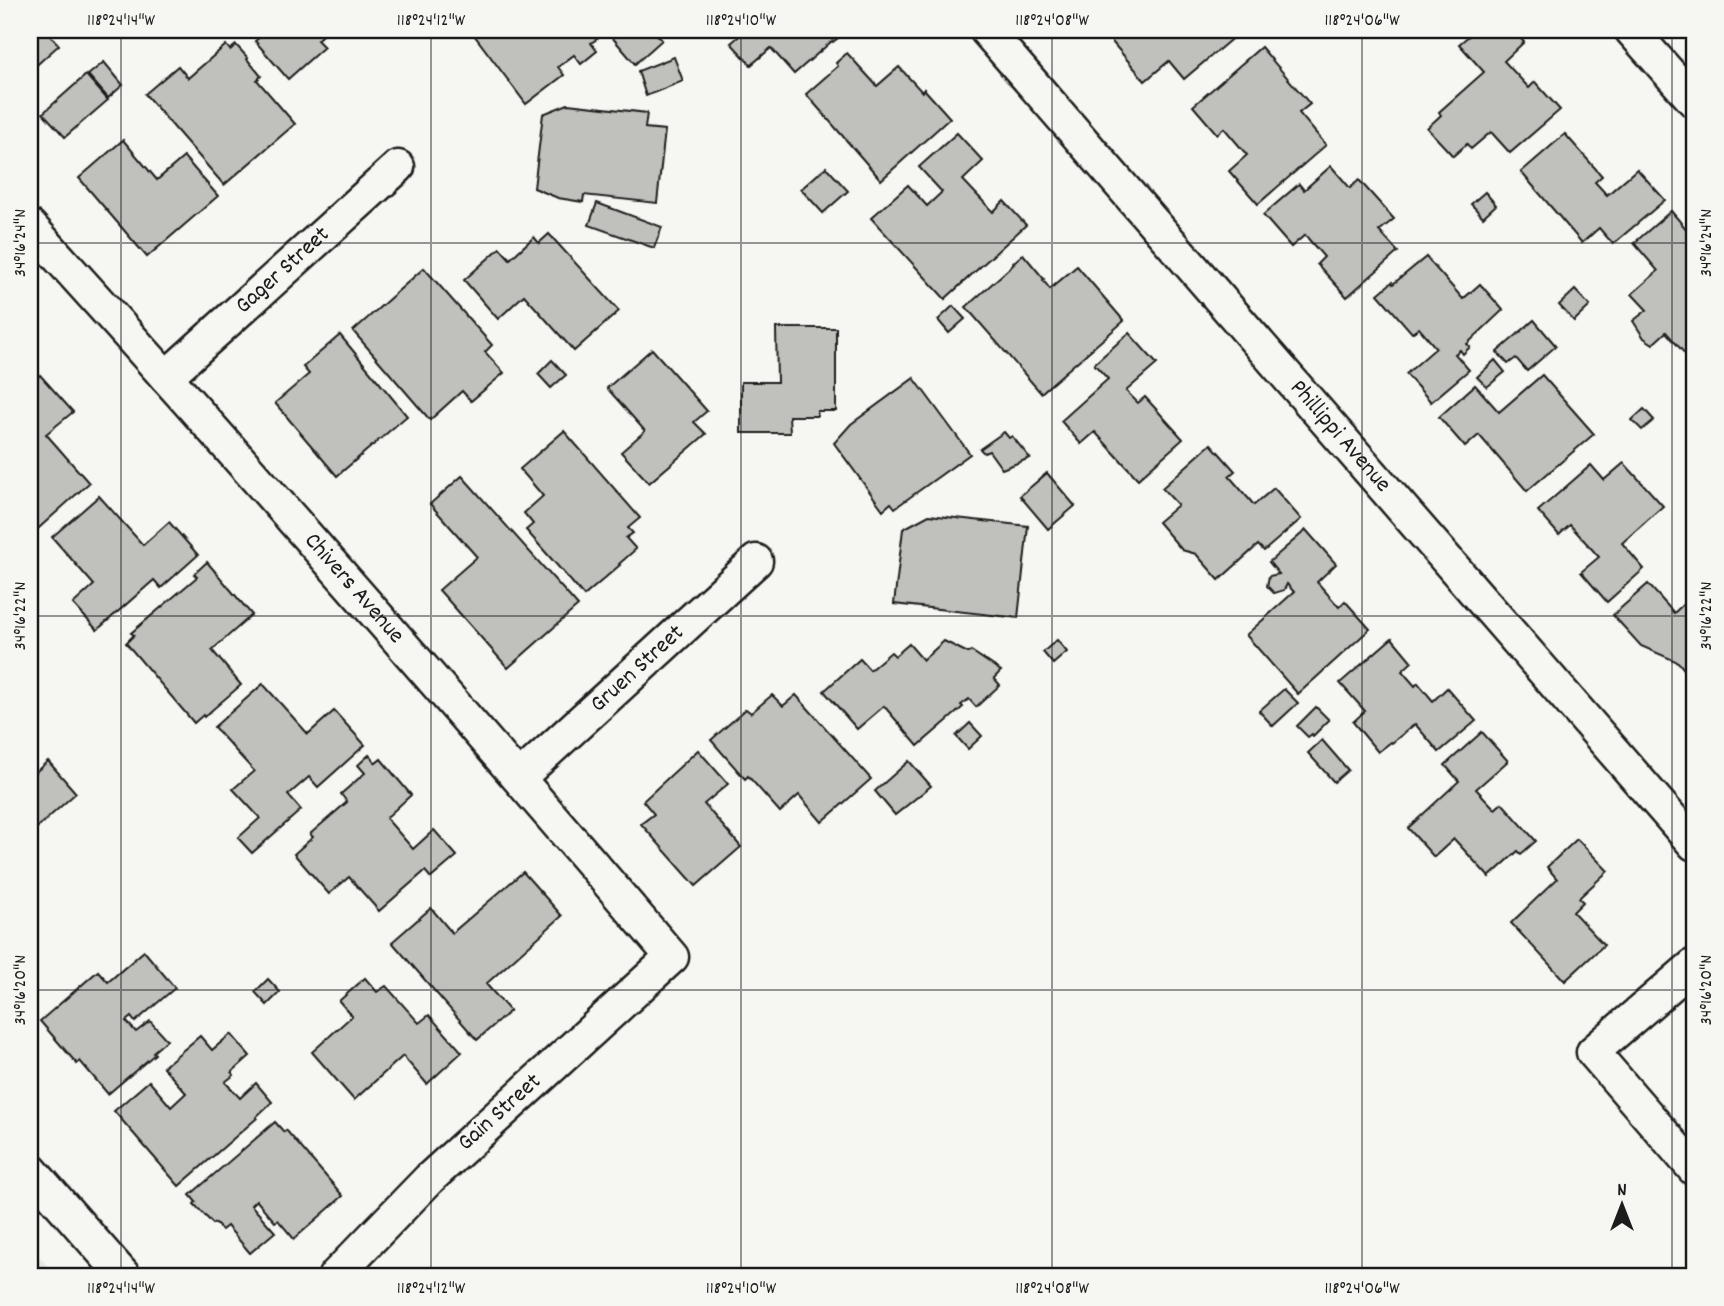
<svg xmlns="http://www.w3.org/2000/svg" width="1724" height="1306" font-family="Dekko,sans-serif">
  <style>
    .built { fill: #e6e6e2 }
    .building { fill: #c0c0bd; stroke: #1c1c1c; stroke-width: 2 }
    .lines { fill: none; stroke-linecap: round; stroke-linejoin: round }
    .street-casing { stroke: #1c1c1c; stroke-width: 37 }
    .street { stroke: #f6f6f2; stroke-width: 32 }
    .ticks { fill: none; stroke: #1c1c1c; stroke-width: 2; stroke-opacity: 0.45 }
    .labels { text-anchor: middle; dominant-baseline: central; stroke-width: 5; stroke-linejoin: round; paint-order: stroke }
    .street-label { font-size: 24px; fill: #1c1c1c; stroke: #f6f6f2 }
    .neatline { fill: none; stroke: #1c1c1c; stroke-width: 2.5 }
    .ticks-label { font-size: 18px; text-anchor: middle; fill: #1c1c1c }
  </style>
  <rect width="100%" height="100%" fill="#f6f6f2"/>
  <filter id="ink" filterUnits="userSpaceOnUse"><feTurbulence type="fractalNoise" baseFrequency=".0143" numOctaves="2"/><feDisplacementMap in="SourceGraphic" scale="14" xChannelSelector="R" yChannelSelector="G"/><feConvolveMatrix kernelMatrix="1 2 1 2 8 2 1 2 1" color-interpolation-filters="sRGB"/></filter>
  <g filter="url(#ink)">
    <polygon class="built" points="30,1246 56,1276 30,1276"/>
    <g class="building">
      <polygon points="30,30 50,30 47,32 59,45 30,71"/>
      <polygon points="268,30 323,30 325,32 317,40 324,47 288,79 255,41"/>
      <polygon points="476,30 599,30 603,35 591,43 597,51 581,64 574,55 558,67 564,75 526,104 472,32"/>
      <polygon points="618,30 653,30 662,40 635,64 611,36"/>
      <polygon points="746,30 844,30 846,32 833,42 832,41 794,74 771,48 751,65 731,43"/>
      <polygon points="1102,30 1242,30 1184,79 1169,61 1145,81"/>
      <polygon points="1476,30 1512,30 1524,42 1504,61 1529,88 1535,82 1560,110 1510,153 1491,132 1471,149 1467,144 1453,156 1427,128 1441,115 1439,112 1484,72 1459,44"/>
      <polygon points="226,45 230,50 236,45 248,58 247,59 261,76 257,80 295,124 224,185 145,94 178,66 188,78"/>
      <polygon points="1261,47 1310,104 1299,113 1326,145 1258,204 1229,171 1247,155 1224,128 1217,134 1193,106"/>
      <polygon points="847,53 877,86 899,67 922,92 924,89 950,118 881,180 806,94 838,66 836,63"/>
      <polygon points="674,57 683,81 646,96 638,71"/>
      <polygon points="104,62 123,85 108,98 88,75"/>
      <polygon points="86,75 108,100 65,137 43,113"/>
      <polygon points="568,104 647,113 645,128 665,130 657,203 584,195 583,202 558,198 534,188 543,114"/>
      <polygon points="957,133 983,161 963,180 993,212 1004,201 1026,225 945,299 871,218 908,185 927,206 942,192 919,167"/>
      <polygon points="1565,134 1602,176 1595,182 1607,195 1637,169 1665,200 1613,244 1599,228 1582,243 1521,172"/>
      <polygon points="123,140 157,180 184,157 218,196 147,257 79,178"/>
      <polygon points="1331,166 1350,188 1359,180 1394,219 1379,231 1398,252 1347,297 1317,264 1324,257 1305,235 1291,247 1263,215 1299,184 1304,190"/>
      <polygon points="826,167 848,191 823,213 801,189"/>
      <polygon points="1485,192 1496,205 1483,217 1471,204"/>
      <polygon points="597,203 662,227 654,248 589,225"/>
      <polygon points="1671,211 1694,238 1694,347 1685,354 1666,332 1653,344 1644,338 1633,321 1647,310 1632,294 1658,271 1634,243"/>
      <polygon points="549,234 619,311 574,351 524,295 498,319 464,280 500,248 510,259 534,237 539,243"/>
      <polygon points="1023,254 1044,279 1043,280 1050,289 1077,266 1124,321 1041,393 966,307 1014,264 1013,263"/>
      <polygon points="1426,257 1463,299 1480,284 1503,310 1467,344 1470,347 1463,354 1460,350 1455,354 1469,370 1431,402 1406,374 1436,348 1419,328 1412,333 1378,294 1392,282 1393,284"/>
      <polygon points="424,268 492,345 485,352 504,373 471,401 462,391 430,420 353,331"/>
      <polygon points="1575,290 1590,306 1574,321 1559,305"/>
      <polygon points="953,306 965,319 949,333 938,320"/>
      <polygon points="1534,320 1556,346 1527,371 1516,358 1508,364 1497,352"/>
      <polygon points="776,328 836,328 836,411 817,411 817,416 789,416 790,433 741,433 741,382 777,382"/>
      <polygon points="1129,333 1157,364 1126,391 1138,403 1145,397 1183,439 1138,479 1095,432 1081,444 1061,421 1108,379 1094,364"/>
      <polygon points="340,335 407,416 337,476 275,403 309,374 303,367"/>
      <polygon points="652,349 707,411 694,422 706,434 649,483 621,452 645,431 607,388"/>
      <polygon points="552,360 566,375 551,388 538,374"/>
      <polygon points="1495,360 1505,372 1487,387 1477,377"/>
      <polygon points="40,375 73,412 46,434 89,483 30,536 30,384"/>
      <polygon points="1542,375 1594,434 1527,491 1479,435 1465,447 1439,417 1475,385 1499,412"/>
      <polygon points="914,378 970,454 895,508 891,503 883,510 834,443 851,424"/>
      <polygon points="1644,409 1654,420 1642,430 1632,420"/>
      <polygon points="564,431 640,518 628,528 633,533 626,538 636,549 619,564 620,565 584,596 526,530 533,524 524,513 543,496 520,469"/>
      <polygon points="1004,432 1009,438 1012,436 1030,458 1002,469 989,451 984,453 980,449"/>
      <polygon points="1211,444 1235,471 1229,476 1254,505 1274,488 1301,519 1264,551 1258,545 1219,580 1196,554 1182,550 1158,522 1178,505 1162,488"/>
      <polygon points="1624,463 1663,506 1622,543 1644,569 1607,602 1581,572 1599,557 1570,525 1559,535 1538,511 1591,465 1604,480"/>
      <polygon points="1047,473 1075,506 1048,529 1020,496"/>
      <polygon points="462,476 578,606 508,668 439,590 477,557 430,504"/>
      <polygon points="99,496 143,545 169,522 198,555 161,588 154,580 97,630 73,604 94,585 52,537"/>
      <polygon points="929,515 1028,526 1018,618 894,604 903,529"/>
      <polygon points="1306,530 1336,564 1317,582 1339,607 1345,601 1370,629 1298,694 1246,635 1294,592 1287,584 1284,590 1274,593 1267,586 1269,576 1279,574 1269,562"/>
      <polygon points="207,562 252,615 212,650 241,685 204,717 203,715 194,723 126,643 134,635 131,633 197,577 194,574"/>
      <polygon points="1648,584 1674,613 1694,594 1694,681 1678,662 1641,646 1613,615"/>
      <polygon points="1392,638 1412,662 1402,671 1415,686 1418,683 1433,701 1447,688 1476,721 1439,752 1415,724 1392,743 1391,742 1378,752 1353,722 1365,711 1340,683"/>
      <polygon points="1057,640 1067,652 1053,664 1043,652"/>
      <polygon points="944,641 968,653 971,651 1001,671 994,678 1000,685 976,707 969,699 961,705 963,707 918,746 884,706 857,729 824,691 860,659 870,670 891,652 895,656 909,644 923,660"/>
      <polygon points="263,684 308,734 334,711 365,745 318,787 309,777 288,795 301,810 252,853 238,838 260,818 233,789 254,771 214,727"/>
      <polygon points="1284,689 1298,703 1273,726 1259,711"/>
      <polygon points="772,695 783,706 796,695 871,779 822,822 799,795 780,812 748,776 745,779 711,740 746,709 751,713"/>
      <polygon points="1316,707 1329,720 1313,736 1312,734 1308,737 1297,726"/>
      <polygon points="970,723 982,736 968,749 956,736"/>
      <polygon points="1482,732 1508,761 1476,789 1495,809 1502,803 1536,841 1521,854 1518,851 1489,877 1454,839 1434,857 1408,828 1459,781 1445,765"/>
      <polygon points="1322,740 1348,770 1334,782 1308,753"/>
      <polygon points="698,750 728,784 704,804 741,847 696,886 641,824 654,814 643,801"/>
      <polygon points="369,755 376,763 381,759 411,795 386,818 413,849 434,830 457,856 431,878 425,871 379,911 349,877 329,894 294,854 313,837 310,834 347,802 341,794 365,773 358,765"/>
      <polygon points="48,761 76,793 30,834 30,777"/>
      <polygon points="909,761 931,786 895,815 875,791"/>
      <polygon points="1577,839 1608,871 1579,898 1583,902 1573,912 1604,945 1565,981 1511,923 1557,879 1547,867"/>
      <polygon points="523,872 562,916 486,984 510,1011 477,1040 392,942 431,908 452,933"/>
      <polygon points="144,951 175,988 135,1022 131,1017 126,1021 136,1032 150,1021 167,1040 153,1052 155,1054 108,1094 80,1061 77,1064 40,1021 98,971 108,982"/>
      <polygon points="365,978 377,992 386,986 419,1023 429,1015 462,1052 427,1084 403,1056 354,1100 312,1052 352,1016 339,1001"/>
      <polygon points="268,979 280,992 267,1005 255,992"/>
      <polygon points="231,1034 250,1056 232,1072 234,1075 225,1082 240,1098 256,1083 272,1102 256,1117 257,1118 179,1186 114,1111 149,1081 171,1107 186,1093 163,1067 200,1036 212,1050"/>
      <polygon points="275,1122 284,1132 286,1130 343,1196 294,1239 278,1220 275,1222 256,1200 251,1205 275,1232 250,1253 227,1226 222,1230 215,1223 213,1224 194,1204 196,1202 190,1195"/>
    </g>
    <g class="lines">
      <defs>
        <g id="street">
          <path id="s1" d="M986 30 1694 844"/>
          <polyline points="1631,30 1694,101"/>
          <path id="s2" d="M30 226C248 466 461 710 672 957L429 1179 335 1276"/>
          <path id="s3" d="M166 377 398 167"/>
          <path id="s4" d="M519 778 756 561"/>
          <polyline points="1694,965 1593,1052 1694,1169"/>
          <polyline points="30,1169 124,1276"/>
        </g>
      </defs>
      <use href="#street" class="street-casing"/>
      <use href="#street" class="street"/>
    </g>
  </g>
  <path class="ticks" d="M121 30V1276M431 30V1276M741 30V1276M1052 30V1276M1362 30V1276M1672 30V1276M30 243H1694M30 616H1694M30 990H1694"/>
  <g class="labels">
    <g class="street-label">
      <text stroke="none"><textPath href="#s3" startOffset="158">Gager Street</textPath></text>
      <text stroke="none"><textPath href="#s1" startOffset="539">Phillippi Avenue</textPath></text>
      <text stroke="none"><textPath href="#s2" startOffset="486">Chivers Avenue</textPath></text>
      <text stroke="none"><textPath href="#s4" startOffset="161">Gruen Street</textPath></text>
      <text transform="translate(500 1113) rotate(-42)">Gain Street</text>
    </g>
  </g>
  <rect width="1724" height="1306" fill="none" stroke="#f6f6f2" stroke-width="77"/>
  <g transform="translate(1622 1205)" stroke="#f6f6f2" stroke-width="5" paint-order="stroke">
  <path d="M0-5L12 26L0 18L-12 26Z" fill="#1c1c1c"/>
  <text y="-10" font-size="19" font-weight="bold" text-anchor="middle" fill="#1c1c1c">N</text>
  </g>
  <rect x="38" y="38" width="1648" height="1230" class="neatline"/>
  <g class="ticks-label">
    <text x="121" y="25">118°24'14"W</text>
    <text x="431" y="25">118°24'12"W</text>
    <text x="741" y="25">118°24'10"W</text>
    <text x="1052" y="25">118°24'08"W</text>
    <text x="1362" y="25">118°24'06"W</text>
    <text transform="translate(19 243) rotate(-90)" y="6">34°16'24"N</text>
    <text transform="translate(1705 243) rotate(-90)" y="6">34°16'24"N</text>
    <text transform="translate(19 616) rotate(-90)" y="6">34°16'22"N</text>
    <text transform="translate(1705 616) rotate(-90)" y="6">34°16'22"N</text>
    <text transform="translate(19 990) rotate(-90)" y="6">34°16'20"N</text>
    <text transform="translate(1705 990) rotate(-90)" y="6">34°16'20"N</text>
    <text x="121" y="1293">118°24'14"W</text>
    <text x="431" y="1293">118°24'12"W</text>
    <text x="741" y="1293">118°24'10"W</text>
    <text x="1052" y="1293">118°24'08"W</text>
    <text x="1362" y="1293">118°24'06"W</text>
  </g>
</svg>
